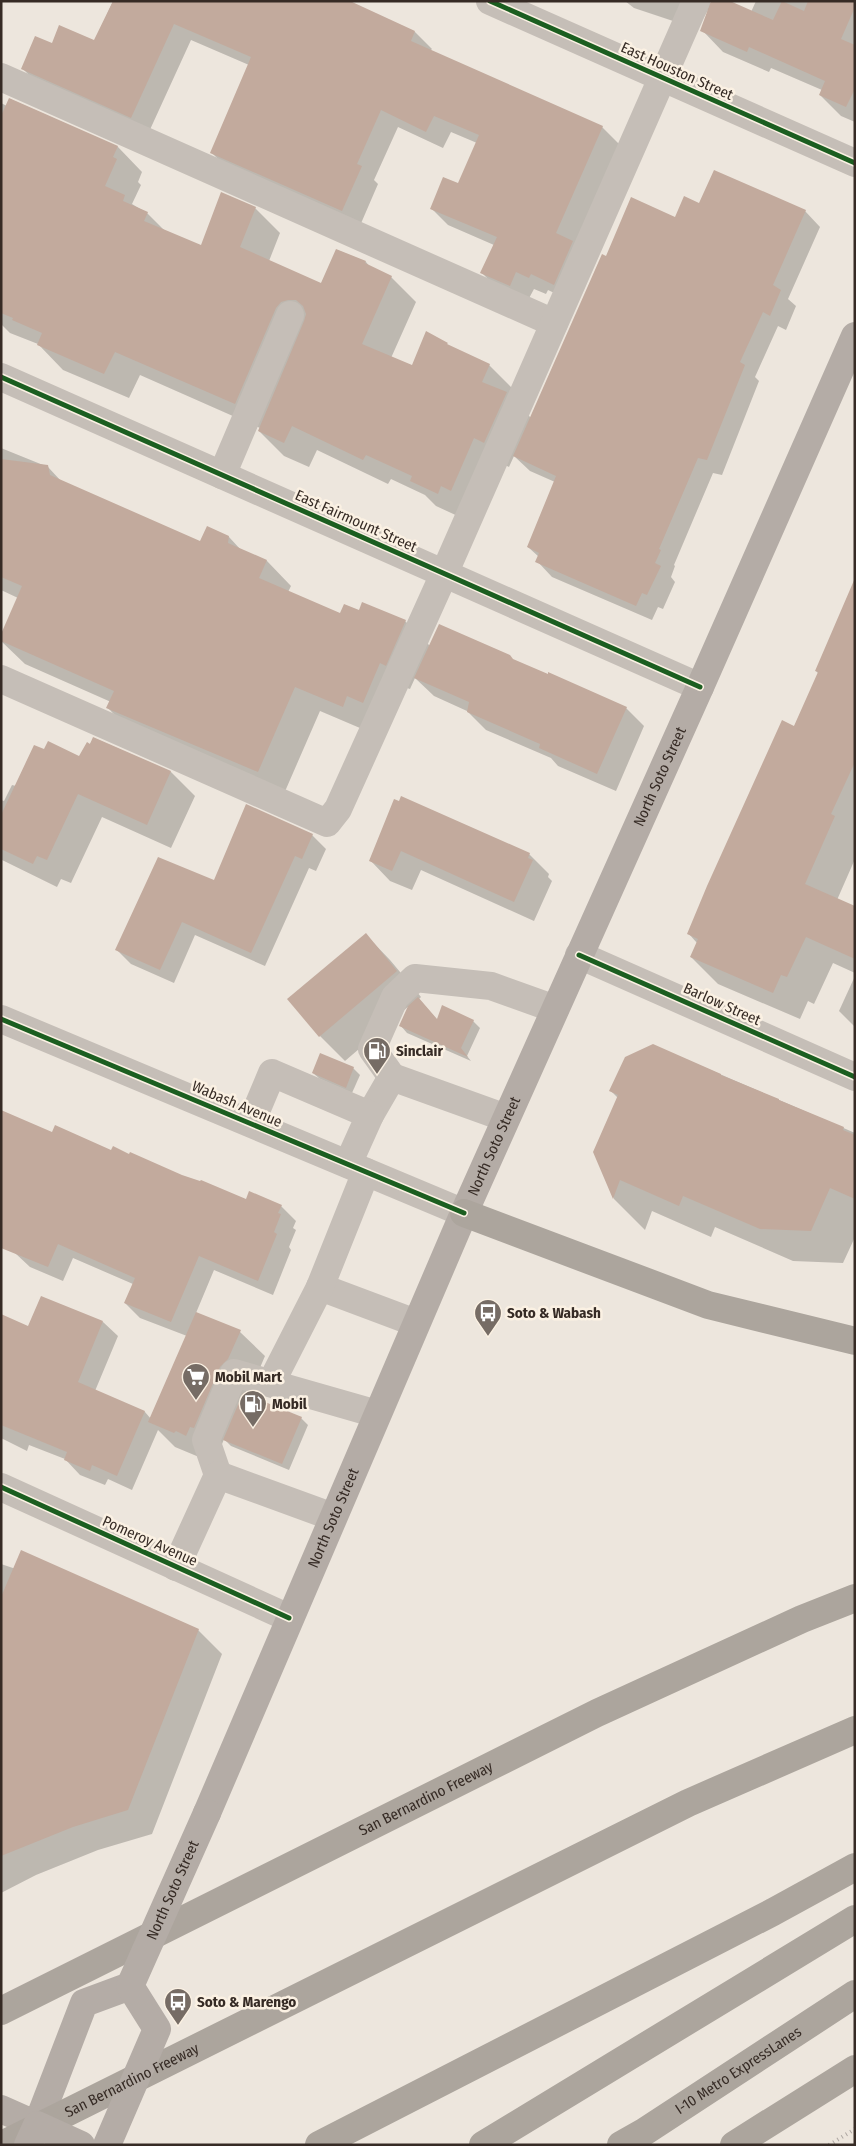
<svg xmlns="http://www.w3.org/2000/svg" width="856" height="2146" font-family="'Fira Sans Condensed',sans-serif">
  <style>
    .shadow { fill: #0003 }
    .building { fill: #c2aa9d }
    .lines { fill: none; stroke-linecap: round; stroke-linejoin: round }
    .minor { stroke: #c5beb7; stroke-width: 28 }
    .major { stroke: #b4aca6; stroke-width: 28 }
    .highway { stroke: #aca59d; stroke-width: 28 }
    .rail { stroke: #ada6a1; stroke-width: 4; stroke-dasharray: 1 4; stroke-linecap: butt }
    .major-bridge { stroke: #b4aca6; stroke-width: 28 }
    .cycleway-casing { stroke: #fbf1e3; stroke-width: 8 }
    .cycleway { stroke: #1b5e20; stroke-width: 5 }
    .labels { text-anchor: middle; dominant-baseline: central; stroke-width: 5; stroke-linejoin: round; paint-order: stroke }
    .street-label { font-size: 15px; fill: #362b25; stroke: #fbf1e3 }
    .poi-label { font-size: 15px; font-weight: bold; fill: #362b25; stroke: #fbf1e3; text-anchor: start }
  </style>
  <rect width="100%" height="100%" fill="#ede6dd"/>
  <g class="shadow">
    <polygon points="113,1 415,32 432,49 430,51 602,127 619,144 571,301 548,290 546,294 534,289 527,302 499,290 482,273 494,245 448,225 431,208 458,185 477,143 451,132 443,148 398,127 374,180 378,184 359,228 229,170 212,153 249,65 191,40 148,134 40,86 23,69 53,45 95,41"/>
    <polygon points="625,1 709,1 712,5 751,12 756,1 855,1 855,122 841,116 820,95 822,90 771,68 769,72 723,52 702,30 711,8 708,10 697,29 634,8"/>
    <polygon points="10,99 118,147 142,172 138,182 141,185 132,204 147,213 165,231 201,247 255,208 280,233 269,261 321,284 337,250 366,262 370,267 391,277 416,302 391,358 412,367 427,333 451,347 489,365 514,390 511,397 531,418 606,258 700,205 805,211 820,227 788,299 796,306 786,330 778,326 755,377 759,381 722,475 713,473 674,565 675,566 671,577 675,582 663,609 658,607 652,620 552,577 537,561 539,557 528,547 555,482 530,471 514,456 509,467 499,462 462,518 436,506 425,495 391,479 388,484 317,450 309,467 284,456 259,431 260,428 140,375 129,398 63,370 38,344 10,333 1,324 1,103 7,106"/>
    <polygon points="1,448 48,467 61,481 201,543 229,537 241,550 267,561 291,586 288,592 341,615 359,611 405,621 430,646 515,661 626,708 644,726 616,791 558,766 551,758 486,730 467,711 434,696 415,678 410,689 404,687 367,731 320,711 283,796 132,733 108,708 111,702 25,664 1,641 18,598 1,590"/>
    <polygon points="855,584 855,859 837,900 855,907 855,973 833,963 814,1004 808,1001 800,1019 718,984 691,957 697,943 689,934 794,727 819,674 816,671"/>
    <polygon points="94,738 171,772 195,796 171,848 102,817 71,883 61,879 57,887 2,860 1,862 1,800 4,801 12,785 16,786 45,751 80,758"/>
    <polygon points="395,801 529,854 549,874 548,877 552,881 534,921 421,870 412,890 390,881 370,860"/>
    <polygon points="312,835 326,849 316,871 309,868 265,966 195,935 174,983 131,964 117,950 215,882"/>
    <polygon points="366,935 390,960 421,997 419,999 438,1021 473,1021 480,1028 467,1056 471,1061 407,1033 401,1026 409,1006 345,1061 320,1036"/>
    <polygon points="855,976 855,1027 839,1011"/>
    <polygon points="653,1045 855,1133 855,1237 843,1263 793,1261 715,1227 711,1237 652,1211 645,1230 614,1199 594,1152 618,1098 611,1091"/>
    <polygon points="353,1068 360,1075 352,1093 320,1079 313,1073"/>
    <polygon points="53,1134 112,1152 247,1201 281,1206 296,1221 293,1228 296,1230 289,1247 291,1250 273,1295 214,1270 196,1313 240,1332 265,1356 253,1384 243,1395 301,1418 308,1425 289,1470 231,1446 224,1439 219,1452 199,1457 175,1447 158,1430 132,1490 108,1479 105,1485 80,1475 65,1459 29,1445 27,1451 1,1438 1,1316 29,1328 103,1322 118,1336 95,1391 145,1412 151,1419 187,1336 140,1318 125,1303 133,1284 73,1258 63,1281 30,1267 15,1253"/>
    <polygon points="1,1564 198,1630 222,1654 152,1834 98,1850 36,1875 1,1893"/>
  </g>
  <g class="building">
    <polygon points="113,1 350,1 415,31 411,41 603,126 556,233 573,241 554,285 531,274 529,278 516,272 510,286 480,273 497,237 430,209 443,177 458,183 479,135 434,116 426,132 381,110 357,164 362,166 342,211 210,153 251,57 174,24 131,118 21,69 35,36 52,43 59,25 94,40"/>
    <polygon points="711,1 730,1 773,20 782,1 804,11 808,1 855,1 855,7 841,39 855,45 855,89 846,107 819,95 825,81 749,47 747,52 700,31"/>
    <polygon points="9,98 118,146 113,157 117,159 105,186 125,195 123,201 148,212 144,221 201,245 221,192 256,207 240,247 321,283 336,249 366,261 365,263 392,276 362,344 412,365 426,331 448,343 447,344 490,364 482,382 507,392 484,443 474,438 451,491 441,486 438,494 410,481 412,476 366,455 363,460 292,426 284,443 258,431 304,321 306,314 303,306 296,300 288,300 281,302 276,308 235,404 115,352 104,374 37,345 42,333 12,320 13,318 1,313 1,116"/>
    <polygon points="714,170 806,210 773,285 781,290 770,316 763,312 740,362 745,365 707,460 698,458 659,549 661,550 655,563 661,566 647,595 642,593 636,606 535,562 539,553 527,547 556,476 513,456 602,254 606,256 631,197 675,217 684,196 699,203"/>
    <polygon points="1,459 48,465 50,475 200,541 207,526 229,536 228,543 267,560 259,578 340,613 344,604 359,610 362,602 406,620 386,666 380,663 363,703 347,696 343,707 295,687 258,772 106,708 114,691 1,641 1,634 22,586 1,577"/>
    <polygon points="855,578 855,762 831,814 835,816 805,884 855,906 855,959 806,937 787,977 781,975 773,993 690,957 698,939 687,934 707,886 782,720 794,726 818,672 815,671"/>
    <polygon points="439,624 510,655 513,659 548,674 548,672 627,707 597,774 539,748 540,744 467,712 469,702 414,678"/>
    <polygon points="93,737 171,771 147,825 78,794 47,860 37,856 33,864 1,849 1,815 34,745 44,749 48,741 79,756 87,742 90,744"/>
    <polygon points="401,796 530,853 528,858 533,860 514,902 401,851 392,871 369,861 394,799 399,801"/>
    <polygon points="246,804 313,834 302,859 295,856 251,953 182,922 160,970 115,950 158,857 214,880"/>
    <polygon points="366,933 397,971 319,1037 287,999"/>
    <polygon points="418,997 437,1019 442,1005 474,1020 461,1048 468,1057 399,1026 408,1006"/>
    <polygon points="653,1044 721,1074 721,1075 779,1099 779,1100 844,1127 843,1130 855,1135 855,1199 830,1188 811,1231 760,1229 683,1196 679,1206 620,1180 613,1199 593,1152 618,1095 609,1091 625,1057"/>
    <polygon points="320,1053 354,1067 346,1088 312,1073"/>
    <polygon points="1,1110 52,1132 55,1125 111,1150 113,1146 129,1154 130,1152 182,1175 200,1181 201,1180 246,1199 249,1191 282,1205 278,1213 281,1214 274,1232 277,1234 258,1281 199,1256 171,1322 124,1303 135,1278 58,1244 48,1267 1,1248"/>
    <polygon points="41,1296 103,1321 78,1382 145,1411 117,1476 92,1465 90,1471 64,1460 67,1452 1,1425 1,1314 28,1326"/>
    <polygon points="196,1312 241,1330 228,1359 220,1367 194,1428 190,1427 186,1436 176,1431 174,1433 148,1422"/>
    <polygon points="243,1393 302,1417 282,1464 223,1440"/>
    <polygon points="21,1550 199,1629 128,1810 73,1827 1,1856 1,1597"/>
  </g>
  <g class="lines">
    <g class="minor">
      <polyline points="490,1 855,163"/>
      <polyline points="1,77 554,323"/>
      <polyline points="1,377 700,687"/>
      <polyline points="222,475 290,315"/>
      <polyline points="1,679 327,823 338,809 444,574 696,1"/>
      <polyline points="579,955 855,1077"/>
      <polyline points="1,1019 464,1213"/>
      <polyline points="392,1077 372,1049 395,997 415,978 491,986 555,1009"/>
      <polyline points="370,1115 392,1077 506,1118"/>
      <polyline points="251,1123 272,1073 370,1115 348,1164"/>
      <polyline points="320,1287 416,1323"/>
      <polyline points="271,1383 320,1287 366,1172"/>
      <polyline points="218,1475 206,1440 234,1373 377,1414"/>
      <polyline points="1,1487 289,1618"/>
      <polyline points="176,1567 218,1475 333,1517"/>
    </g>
    <g class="major">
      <path id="s1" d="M207 1813 464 1213 700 687 855 336"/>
      <polyline points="1,2109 37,2125 84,2003 130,1986"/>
    </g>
    <g class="highway">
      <polyline points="464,1213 708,1305 855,1341"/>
      <path id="s2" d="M1 2011 597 1713 802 1619 855 1598"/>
      <path id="s3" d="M2 2145 688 1803 855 1730"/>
      <polyline points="319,2145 773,1912 855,1867"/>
      <polyline points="483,2145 855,1919"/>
      <path id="s4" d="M621 2145 644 2132 855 1994"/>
      <polyline points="734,2145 855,2069"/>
    </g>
    <polyline class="rail" points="829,2145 855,2129"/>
    <g class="major-bridge">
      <polyline points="28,2145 37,2125 81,2145"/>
      <path id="s5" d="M107 2145 157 2029 130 1986 207 1813"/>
    </g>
    <defs>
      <g id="cycleway">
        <polyline points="490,1 855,163"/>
        <polyline points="1,377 700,687"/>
        <polyline points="579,955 855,1077"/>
        <polyline points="1,1019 464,1213"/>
        <polyline points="1,1487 289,1618"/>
      </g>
    </defs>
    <use href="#cycleway" class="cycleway-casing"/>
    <use href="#cycleway" class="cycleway"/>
  </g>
  <defs>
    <symbol id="fuel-pin" viewBox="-11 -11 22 30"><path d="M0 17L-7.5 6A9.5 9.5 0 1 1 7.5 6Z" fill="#766c65" stroke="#fbf1e3"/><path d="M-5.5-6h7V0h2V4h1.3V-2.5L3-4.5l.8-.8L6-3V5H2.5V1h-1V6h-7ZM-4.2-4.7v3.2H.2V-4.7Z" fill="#fff"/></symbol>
    <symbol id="bus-pin" viewBox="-11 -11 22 30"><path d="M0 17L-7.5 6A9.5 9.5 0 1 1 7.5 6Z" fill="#766c65" stroke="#fbf1e3"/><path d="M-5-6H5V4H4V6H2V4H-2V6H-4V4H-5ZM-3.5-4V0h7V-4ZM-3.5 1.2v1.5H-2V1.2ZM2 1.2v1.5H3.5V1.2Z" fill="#fff"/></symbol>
    <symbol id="supermarket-pin" viewBox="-11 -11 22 30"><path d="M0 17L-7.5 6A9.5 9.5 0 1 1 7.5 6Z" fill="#766c65" stroke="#fbf1e3"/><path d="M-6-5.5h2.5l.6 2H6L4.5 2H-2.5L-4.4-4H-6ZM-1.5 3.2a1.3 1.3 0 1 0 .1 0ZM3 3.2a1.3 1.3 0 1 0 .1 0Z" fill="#fff"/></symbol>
  </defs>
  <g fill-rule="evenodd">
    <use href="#fuel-pin" x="361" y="1035" width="32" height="43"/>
    <use href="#bus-pin" x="472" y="1297" width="32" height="43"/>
    <use href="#supermarket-pin" x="180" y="1361" width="32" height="43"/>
    <use href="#fuel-pin" x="237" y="1388" width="32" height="43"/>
    <use href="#bus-pin" x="162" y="1986" width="32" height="43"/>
  </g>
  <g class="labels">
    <g class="street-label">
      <text transform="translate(677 71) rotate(24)">East Houston Street</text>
      <text transform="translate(356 521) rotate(24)">East Fairmount Street</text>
      <text stroke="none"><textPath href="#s1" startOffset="1131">North Soto Street</textPath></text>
      <text transform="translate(722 1004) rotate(24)">Barlow Street</text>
      <text transform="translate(237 1104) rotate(23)">Wabash Avenue</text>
      <text stroke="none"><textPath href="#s1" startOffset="726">North Soto Street</textPath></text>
      <text stroke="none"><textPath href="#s1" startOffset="321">North Soto Street</textPath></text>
      <text transform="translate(150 1541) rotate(24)">Pomeroy Avenue</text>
      <text stroke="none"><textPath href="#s2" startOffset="475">San Bernardino Freeway</textPath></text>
      <text stroke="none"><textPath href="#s5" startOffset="282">North Soto Street</textPath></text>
      <text stroke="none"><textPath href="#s4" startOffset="139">I-10 Metro ExpressLanes</textPath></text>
      <text stroke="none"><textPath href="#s3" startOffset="145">San Bernardino Freeway</textPath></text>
    </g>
    <g class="poi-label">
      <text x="396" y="1051">Sinclair</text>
      <text x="507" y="1313">Soto &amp; Wabash</text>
      <text x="215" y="1377">Mobil Mart</text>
      <text x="272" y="1404">Mobil</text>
      <text x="197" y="2002">Soto &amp; Marengo</text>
    </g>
  </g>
  <rect width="856" height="2146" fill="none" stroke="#362b25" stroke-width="5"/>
</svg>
